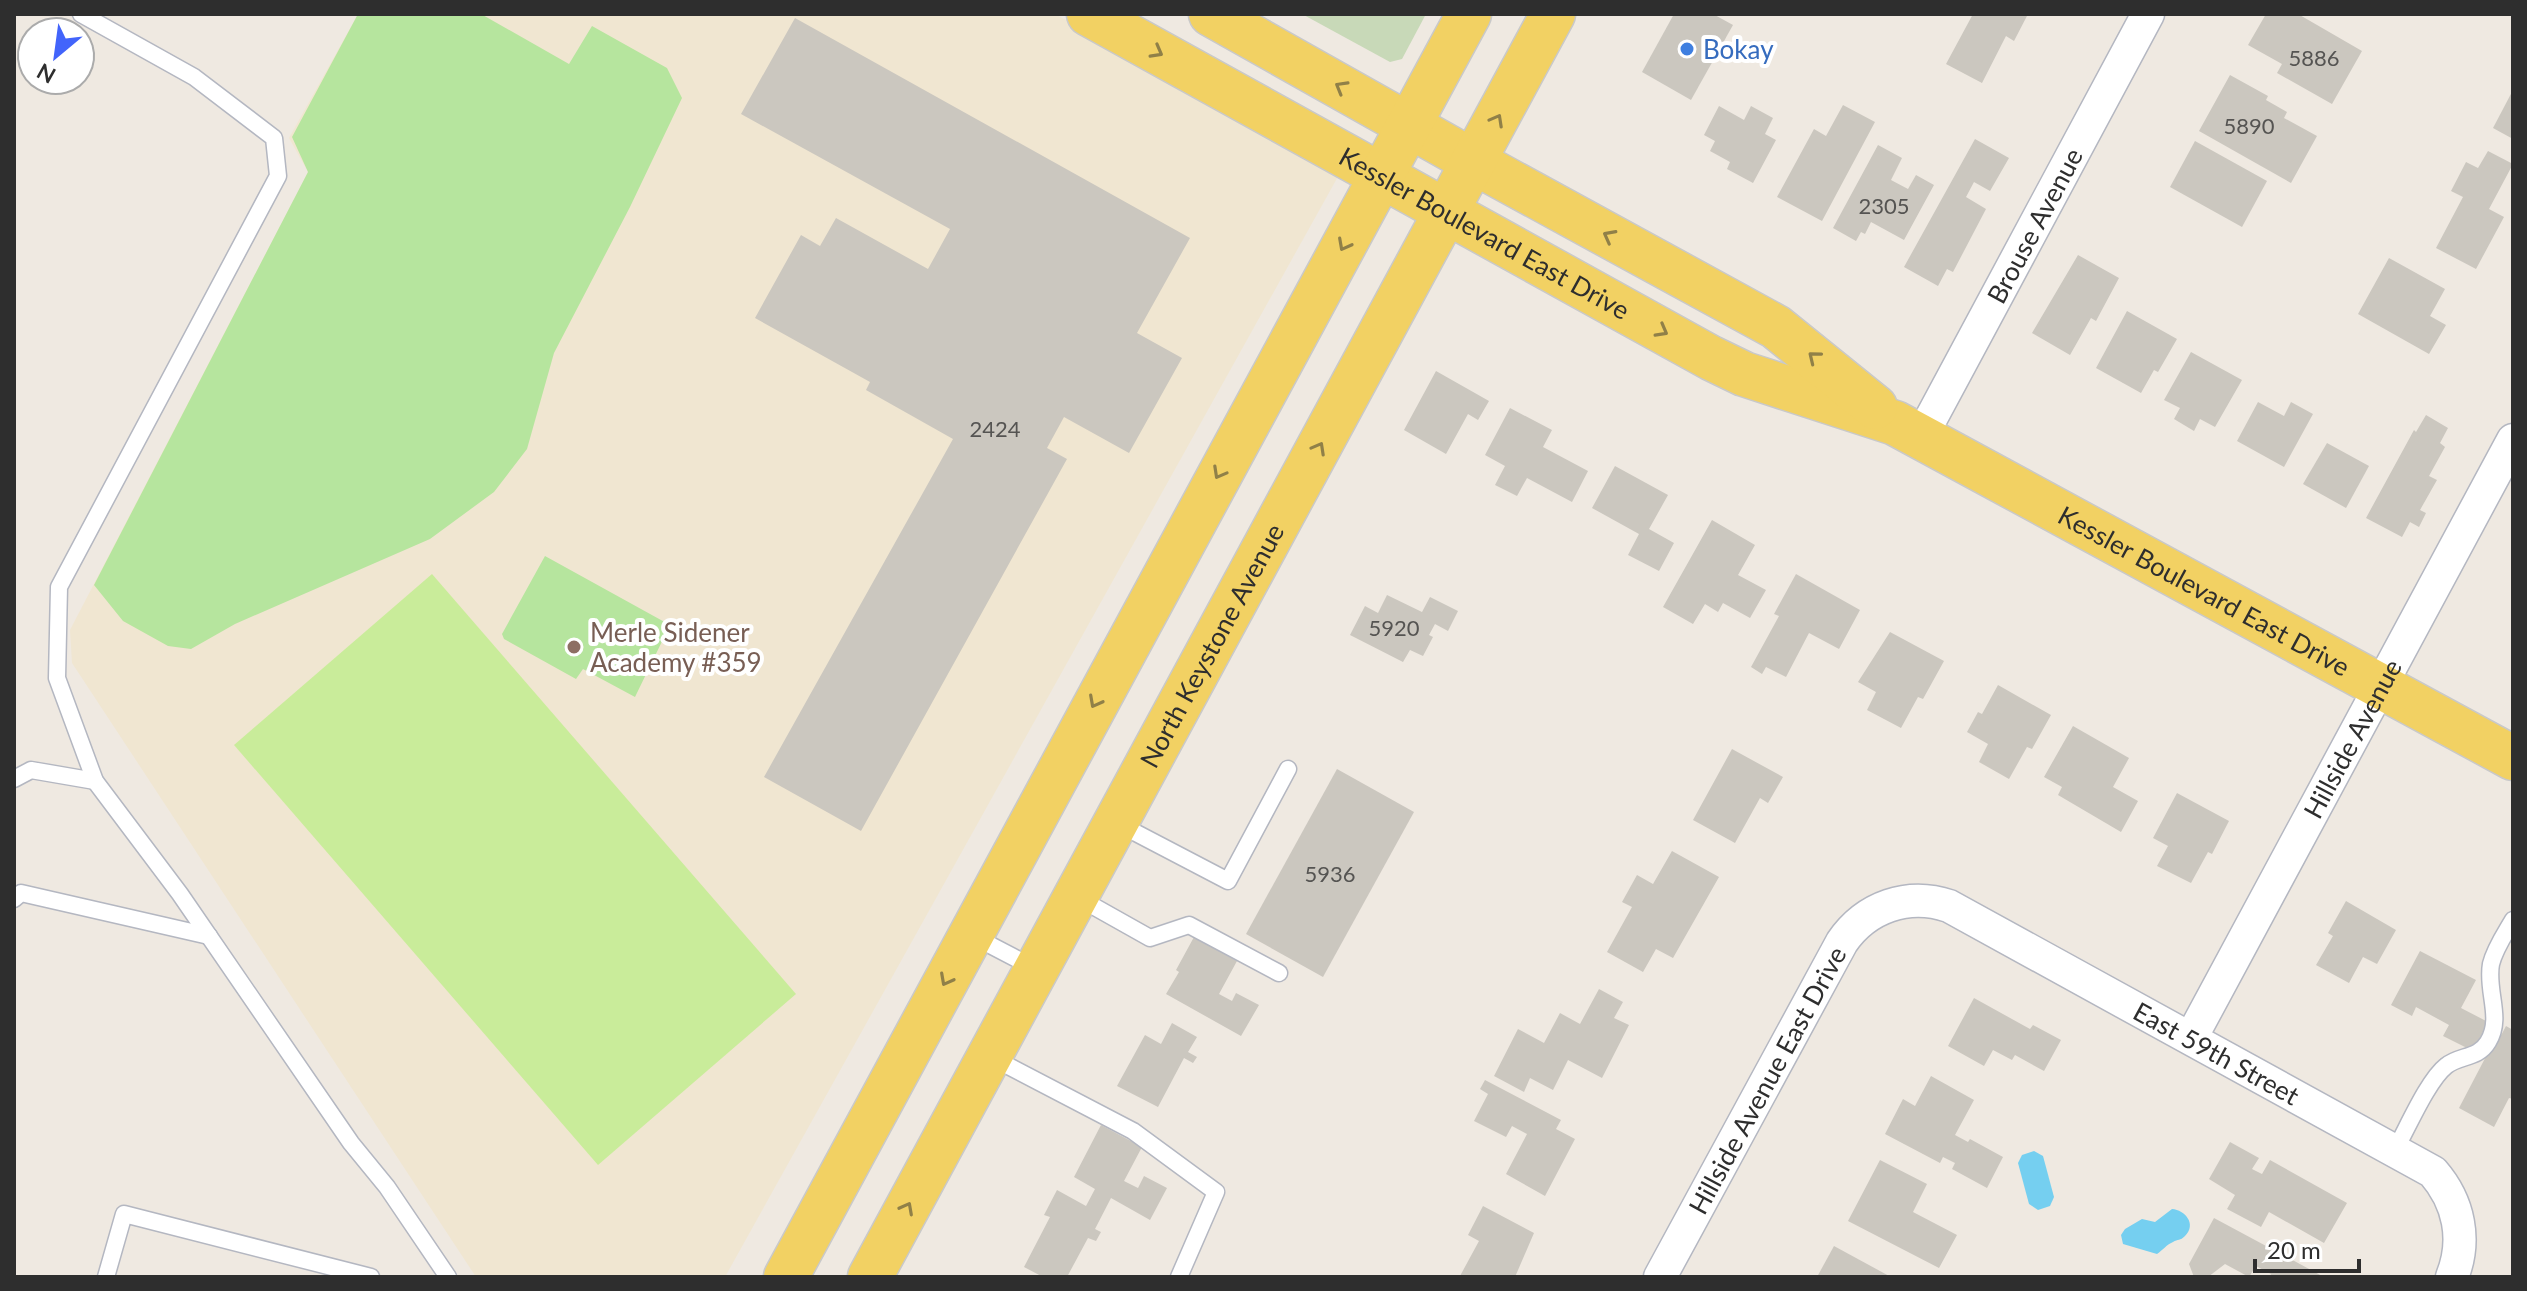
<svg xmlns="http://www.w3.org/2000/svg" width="2527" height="1291" font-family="Lato,sans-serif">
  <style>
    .education { fill: #f0e6d1 }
    .green { fill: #b6e59e }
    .cemetery { fill: #c8d9b8 }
    .pitch { fill: #c9ec9a }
    .water { fill: #75cff0 }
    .building { fill: #cbc7bf }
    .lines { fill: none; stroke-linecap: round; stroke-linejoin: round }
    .lane-casing { stroke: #b4b7c1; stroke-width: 19 }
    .street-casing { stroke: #b4b7c1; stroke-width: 35 }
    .primary-casing { stroke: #c9c9c9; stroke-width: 47 }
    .lane { stroke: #fff; stroke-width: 16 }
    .street { stroke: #fff; stroke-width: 32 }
    .primary { stroke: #f2d163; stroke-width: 44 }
    .oneway { stroke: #908048 }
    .shop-dot { fill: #3f7fe0; stroke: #fff; stroke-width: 3 }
    .education-dot { fill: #8d6e63; stroke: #fff; stroke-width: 3 }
    .labels { text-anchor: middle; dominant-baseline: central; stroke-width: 8; stroke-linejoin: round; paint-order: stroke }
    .number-label { font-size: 22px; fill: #555452 }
    .shop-label { font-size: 26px; fill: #366cbe; stroke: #fff; text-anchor: start }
    .street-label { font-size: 26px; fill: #2e2e2e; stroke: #fff }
    .education-label { font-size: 26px; fill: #785e54; stroke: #fff; text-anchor: start }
  </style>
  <rect width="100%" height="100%" fill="#efe9e1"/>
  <polygon class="education" points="358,14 1055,14 1340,173 725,1277 476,1277 72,663 70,630 308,172 289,138"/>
  <g class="green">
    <polygon points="358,14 481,14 569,64 592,26 667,68 682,98 630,207 554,353 527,449 494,492 430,539 235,624 191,649 168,646 123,621 94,585 308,172 292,137"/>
    <polygon points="545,556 670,625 635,697 583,669 576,679 504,639 502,634"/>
  </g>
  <polygon class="cemetery" points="1302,14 1426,14 1402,59 1390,62"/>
  <polygon class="pitch" points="432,574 796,994 598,1165 234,745"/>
  <g class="water">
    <polygon points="2034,1151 2043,1156 2054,1197 2050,1206 2038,1210 2029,1204 2018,1163 2022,1155"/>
    <path d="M2172 1209C2185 1210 2197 1224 2185 1236 2180 1241 2178 1239 2173 1242 2166 1245 2163 1250 2157 1254L2123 1244 2121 1235 2125 1229 2142 1219 2155 1222Z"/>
  </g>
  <g class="building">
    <polygon points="1674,14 1713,14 1733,25 1691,100 1642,72"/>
    <polygon points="1973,14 2028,14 2014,41 2006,36 1982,83 1946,64"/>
    <polygon points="2266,14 2298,14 2362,51 2332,104 2277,73 2282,64 2248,45"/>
    <polygon points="795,18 1190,238 1137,333 1182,358 1129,453 1064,417 1047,448 1067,459 861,831 764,777 953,439 866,390 870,382 755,318 801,235 820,246 836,218 928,269 950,229 741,114"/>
    <polygon points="2230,75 2268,96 2266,100 2287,112 2284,118 2317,136 2291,183 2199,131"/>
    <polygon points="2513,90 2513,139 2493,128"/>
    <polygon points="1843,105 1875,122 1822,221 1777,197 1814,129 1826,136"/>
    <polygon points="1719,106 1744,120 1751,106 1773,118 1765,134 1776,140 1753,183 1727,169 1730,162 1710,151 1715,141 1704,135"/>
    <polygon points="1975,139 2009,158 1990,191 1974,182 1966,197 1986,209 1953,272 1947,269 1938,286 1904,267"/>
    <polygon points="2195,141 2267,181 2242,227 2170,187"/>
    <polygon points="1878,145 1902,158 1891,180 1908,189 1916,175 1934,185 1904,240 1871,222 1865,234 1861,232 1856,241 1833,228"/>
    <polygon points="2488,151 2513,164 2489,209 2504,217 2476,269 2436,248 2463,197 2451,191 2466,162 2478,168"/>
    <polygon points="2078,255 2119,278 2096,321 2091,318 2070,355 2032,333"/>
    <polygon points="2389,258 2445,289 2430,316 2446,325 2429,354 2358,314"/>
    <polygon points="2127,311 2177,339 2158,372 2154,370 2141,393 2096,368"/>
    <polygon points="2191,352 2242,380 2215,427 2200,419 2194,431 2174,419 2180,408 2164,400"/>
    <polygon points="1436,371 1489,401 1478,420 1468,414 1446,454 1404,430"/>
    <polygon points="2258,402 2284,416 2291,402 2313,414 2284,467 2237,441"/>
    <polygon points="1510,408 1552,430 1543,447 1588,471 1572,502 1527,478 1517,496 1495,485 1505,466 1485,455"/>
    <polygon points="2426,415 2448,428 2440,443 2445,447 2429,476 2437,480 2420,510 2426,513 2419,527 2410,522 2402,537 2366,518 2414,430 2416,432"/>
    <polygon points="2327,443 2369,466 2346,508 2303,484"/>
    <polygon points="1615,466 1668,495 1649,529 1674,543 1659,571 1628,555 1639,534 1592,508"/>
    <polygon points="1712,520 1755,545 1738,575 1766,590 1750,618 1723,603 1718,612 1705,604 1693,624 1663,607"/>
    <polygon points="1796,574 1860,610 1839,649 1809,633 1786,677 1766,667 1762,674 1751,667 1779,616 1774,614"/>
    <polygon points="1387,595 1422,612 1430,597 1458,611 1448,631 1435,624 1429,635 1433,637 1423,656 1410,650 1403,662 1350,635 1365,606 1378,613"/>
    <polygon points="1890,632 1944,661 1923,699 1918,697 1901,728 1867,710 1876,692 1858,682"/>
    <polygon points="1998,685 2051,715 2032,749 2027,747 2009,779 1979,762 1988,744 1967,732 1978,712 1982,714"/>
    <polygon points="2073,726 2129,758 2113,787 2138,801 2121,832 2058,795 2062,787 2044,777"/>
    <polygon points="1732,749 1783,777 1768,803 1760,798 1735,843 1693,820"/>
    <polygon points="1337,769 1414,812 1323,977 1246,934"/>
    <polygon points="2177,793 2229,821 2212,854 2208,852 2191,883 2157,866 2168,846 2153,838"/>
    <polygon points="1672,851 1719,877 1673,958 1656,949 1643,972 1607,952 1632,907 1622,902 1637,875 1653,884"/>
    <polygon points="2346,901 2396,930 2377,964 2363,957 2349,983 2316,965 2333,936 2328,933"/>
    <polygon points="1194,937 1237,961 1219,994 1232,1001 1236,993 1259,1005 1241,1036 1166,994 1179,972 1176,970"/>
    <polygon points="2420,951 2476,980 2461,1008 2488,1022 2473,1051 2443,1036 2449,1025 2416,1007 2412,1016 2391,1005"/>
    <polygon points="1599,989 1623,1002 1614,1018 1629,1025 1602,1078 1568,1060 1553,1090 1530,1078 1524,1092 1494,1076 1518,1029 1544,1043 1560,1013 1580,1024"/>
    <polygon points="1974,998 2030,1029 2033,1025 2061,1040 2044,1071 2015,1055 2012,1060 1993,1050 1984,1066 1948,1046"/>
    <polygon points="1172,1023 1197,1037 1188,1052 1197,1057 1193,1063 1184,1058 1158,1107 1117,1086 1145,1035 1161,1044"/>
    <polygon points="2506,1026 2513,1030 2513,1099 2509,1098 2494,1127 2459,1108 2492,1045 2495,1047"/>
    <polygon points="1931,1076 1974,1100 1955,1135 1968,1142 1970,1139 2003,1157 1987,1188 1952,1169 1955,1163 1943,1157 1940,1163 1885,1134 1903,1099 1915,1106"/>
    <polygon points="1485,1080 1561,1120 1556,1129 1575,1139 1545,1196 1506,1174 1527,1134 1512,1126 1506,1137 1474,1121 1488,1094 1480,1089"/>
    <polygon points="1101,1125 1142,1147 1124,1181 1138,1188 1144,1176 1167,1188 1150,1220 1111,1198 1095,1229 1101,1232 1096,1241 1088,1238 1067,1277 1043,1277 1024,1267 1050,1217 1044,1215 1057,1190 1086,1206 1095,1189 1074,1177"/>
    <polygon points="2230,1142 2259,1158 2252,1169 2262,1174 2270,1160 2347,1203 2324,1243 2269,1212 2261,1227 2227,1209 2235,1195 2209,1179"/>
    <polygon points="1880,1160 1927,1184 1913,1212 1957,1235 1939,1268 1848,1221"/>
    <polygon points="1483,1206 1534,1233 1515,1277 1504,1275 1502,1277 1460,1276 1479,1241 1468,1235"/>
    <polygon points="2214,1218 2324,1277 2269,1277 2271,1274 2256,1266 2249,1277 2225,1264 2208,1277 2194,1277 2189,1264"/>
    <polygon points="1834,1246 1891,1277 1817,1277"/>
  </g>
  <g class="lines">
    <defs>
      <g id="lane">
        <polyline points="81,14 194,77 274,138 278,176 59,587 57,678 95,781 180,894 351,1143 387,1187 448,1277"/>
        <polyline points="14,779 31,770 95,781"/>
        <polyline points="1117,823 1228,881 1288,769"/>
        <polyline points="1077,897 1150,938 1189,925 1279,973"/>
        <polyline points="14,899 21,893 209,936"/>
        <polyline points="971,935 1036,969"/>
        <polyline points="991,1057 1133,1131 1216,1192 1179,1277"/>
        <path d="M2395 1150C2407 1129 2428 1080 2446 1066 2459 1055 2478 1059 2488 1042 2503 1018 2486 991 2491 964 2495 948 2505 934 2513 920"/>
        <polyline points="106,1277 124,1214 371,1277"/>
      </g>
      <g id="street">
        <path id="s1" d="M1921 437 2148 14"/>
        <path id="s2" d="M2191 1038 2513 440"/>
        <path id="s3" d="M1660 1277 1842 942C1866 907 1908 892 1949 906L2433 1172C2459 1202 2467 1240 2452 1277"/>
      </g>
      <g id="primary">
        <path id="s4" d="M1089 14 1711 358 1744 374 1895 423 2513 758"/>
        <polyline points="1211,14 1474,162 1776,327 1875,407"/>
        <polyline points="786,1277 1469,14"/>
        <path id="s5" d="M870 1277 1553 14"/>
      </g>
    </defs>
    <use href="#lane" class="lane-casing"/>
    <use href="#street" class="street-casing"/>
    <use href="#primary" class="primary-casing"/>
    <use href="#lane" class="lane"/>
    <use href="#street" class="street"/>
    <use href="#primary" class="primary"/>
  </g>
  <defs><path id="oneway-chevron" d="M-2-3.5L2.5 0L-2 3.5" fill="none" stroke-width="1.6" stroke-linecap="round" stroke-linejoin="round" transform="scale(2)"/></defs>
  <g class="oneway">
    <use href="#oneway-chevron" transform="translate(1157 52) rotate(29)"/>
    <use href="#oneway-chevron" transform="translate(1341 87) rotate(-150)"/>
    <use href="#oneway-chevron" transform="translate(1497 120) rotate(-61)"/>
    <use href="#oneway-chevron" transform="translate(1609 236) rotate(-152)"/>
    <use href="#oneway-chevron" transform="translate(1344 245) rotate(118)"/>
    <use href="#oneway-chevron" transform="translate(1662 331) rotate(29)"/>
    <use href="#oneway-chevron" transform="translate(1814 357) rotate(-141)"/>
    <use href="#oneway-chevron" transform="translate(1319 448) rotate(-61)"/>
    <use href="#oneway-chevron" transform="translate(1219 473) rotate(119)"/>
    <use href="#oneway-chevron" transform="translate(1095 702) rotate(118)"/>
    <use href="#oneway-chevron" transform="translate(946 980) rotate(118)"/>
    <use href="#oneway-chevron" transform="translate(907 1208) rotate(-62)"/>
  </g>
  <circle class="shop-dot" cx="1687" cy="49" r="8"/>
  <circle class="education-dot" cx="574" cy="647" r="8"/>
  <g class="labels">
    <g class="number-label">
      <text x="2314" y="57">5886</text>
      <text x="2249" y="125">5890</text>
      <text x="1884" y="205">2305</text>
      <text x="995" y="428">2424</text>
      <text x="1394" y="627">5920</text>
      <text x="1330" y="873">5936</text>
    </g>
    <g class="shop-label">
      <text x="1703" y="49">Bokay</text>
    </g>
    <g class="street-label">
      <text stroke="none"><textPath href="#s1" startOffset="240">Brouse Avenue</textPath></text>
      <text stroke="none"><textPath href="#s4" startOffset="452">Kessler Boulevard East Drive</textPath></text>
      <text stroke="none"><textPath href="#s4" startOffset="1258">Kessler Boulevard East Drive</textPath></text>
      <text stroke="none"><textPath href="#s5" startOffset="718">North Keystone Avenue</textPath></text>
      <text stroke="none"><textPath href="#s2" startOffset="340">Hillside Avenue</textPath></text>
      <text stroke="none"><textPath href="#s3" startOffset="808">East 59th Street</textPath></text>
      <text stroke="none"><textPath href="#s3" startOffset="224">Hillside Avenue East Drive</textPath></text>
    </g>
    <g class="education-label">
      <text x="590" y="632">Merle Sidener<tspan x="590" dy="30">Academy #359</tspan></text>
    </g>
  </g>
  <rect width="2527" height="1291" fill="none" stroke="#2e2e2e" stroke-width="32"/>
  <g transform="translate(56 56) rotate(209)"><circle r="38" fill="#ffffff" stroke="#ababab" stroke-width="2"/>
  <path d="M0-6L14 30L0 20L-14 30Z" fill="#4264fb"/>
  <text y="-12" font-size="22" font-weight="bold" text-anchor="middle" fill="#2e2e2e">N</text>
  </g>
  <path d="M2255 1259v12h104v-12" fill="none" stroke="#2e2e2e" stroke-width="4"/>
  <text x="2267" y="1259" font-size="24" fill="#2e2e2e" stroke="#ffffff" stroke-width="6" paint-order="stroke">20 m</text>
</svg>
